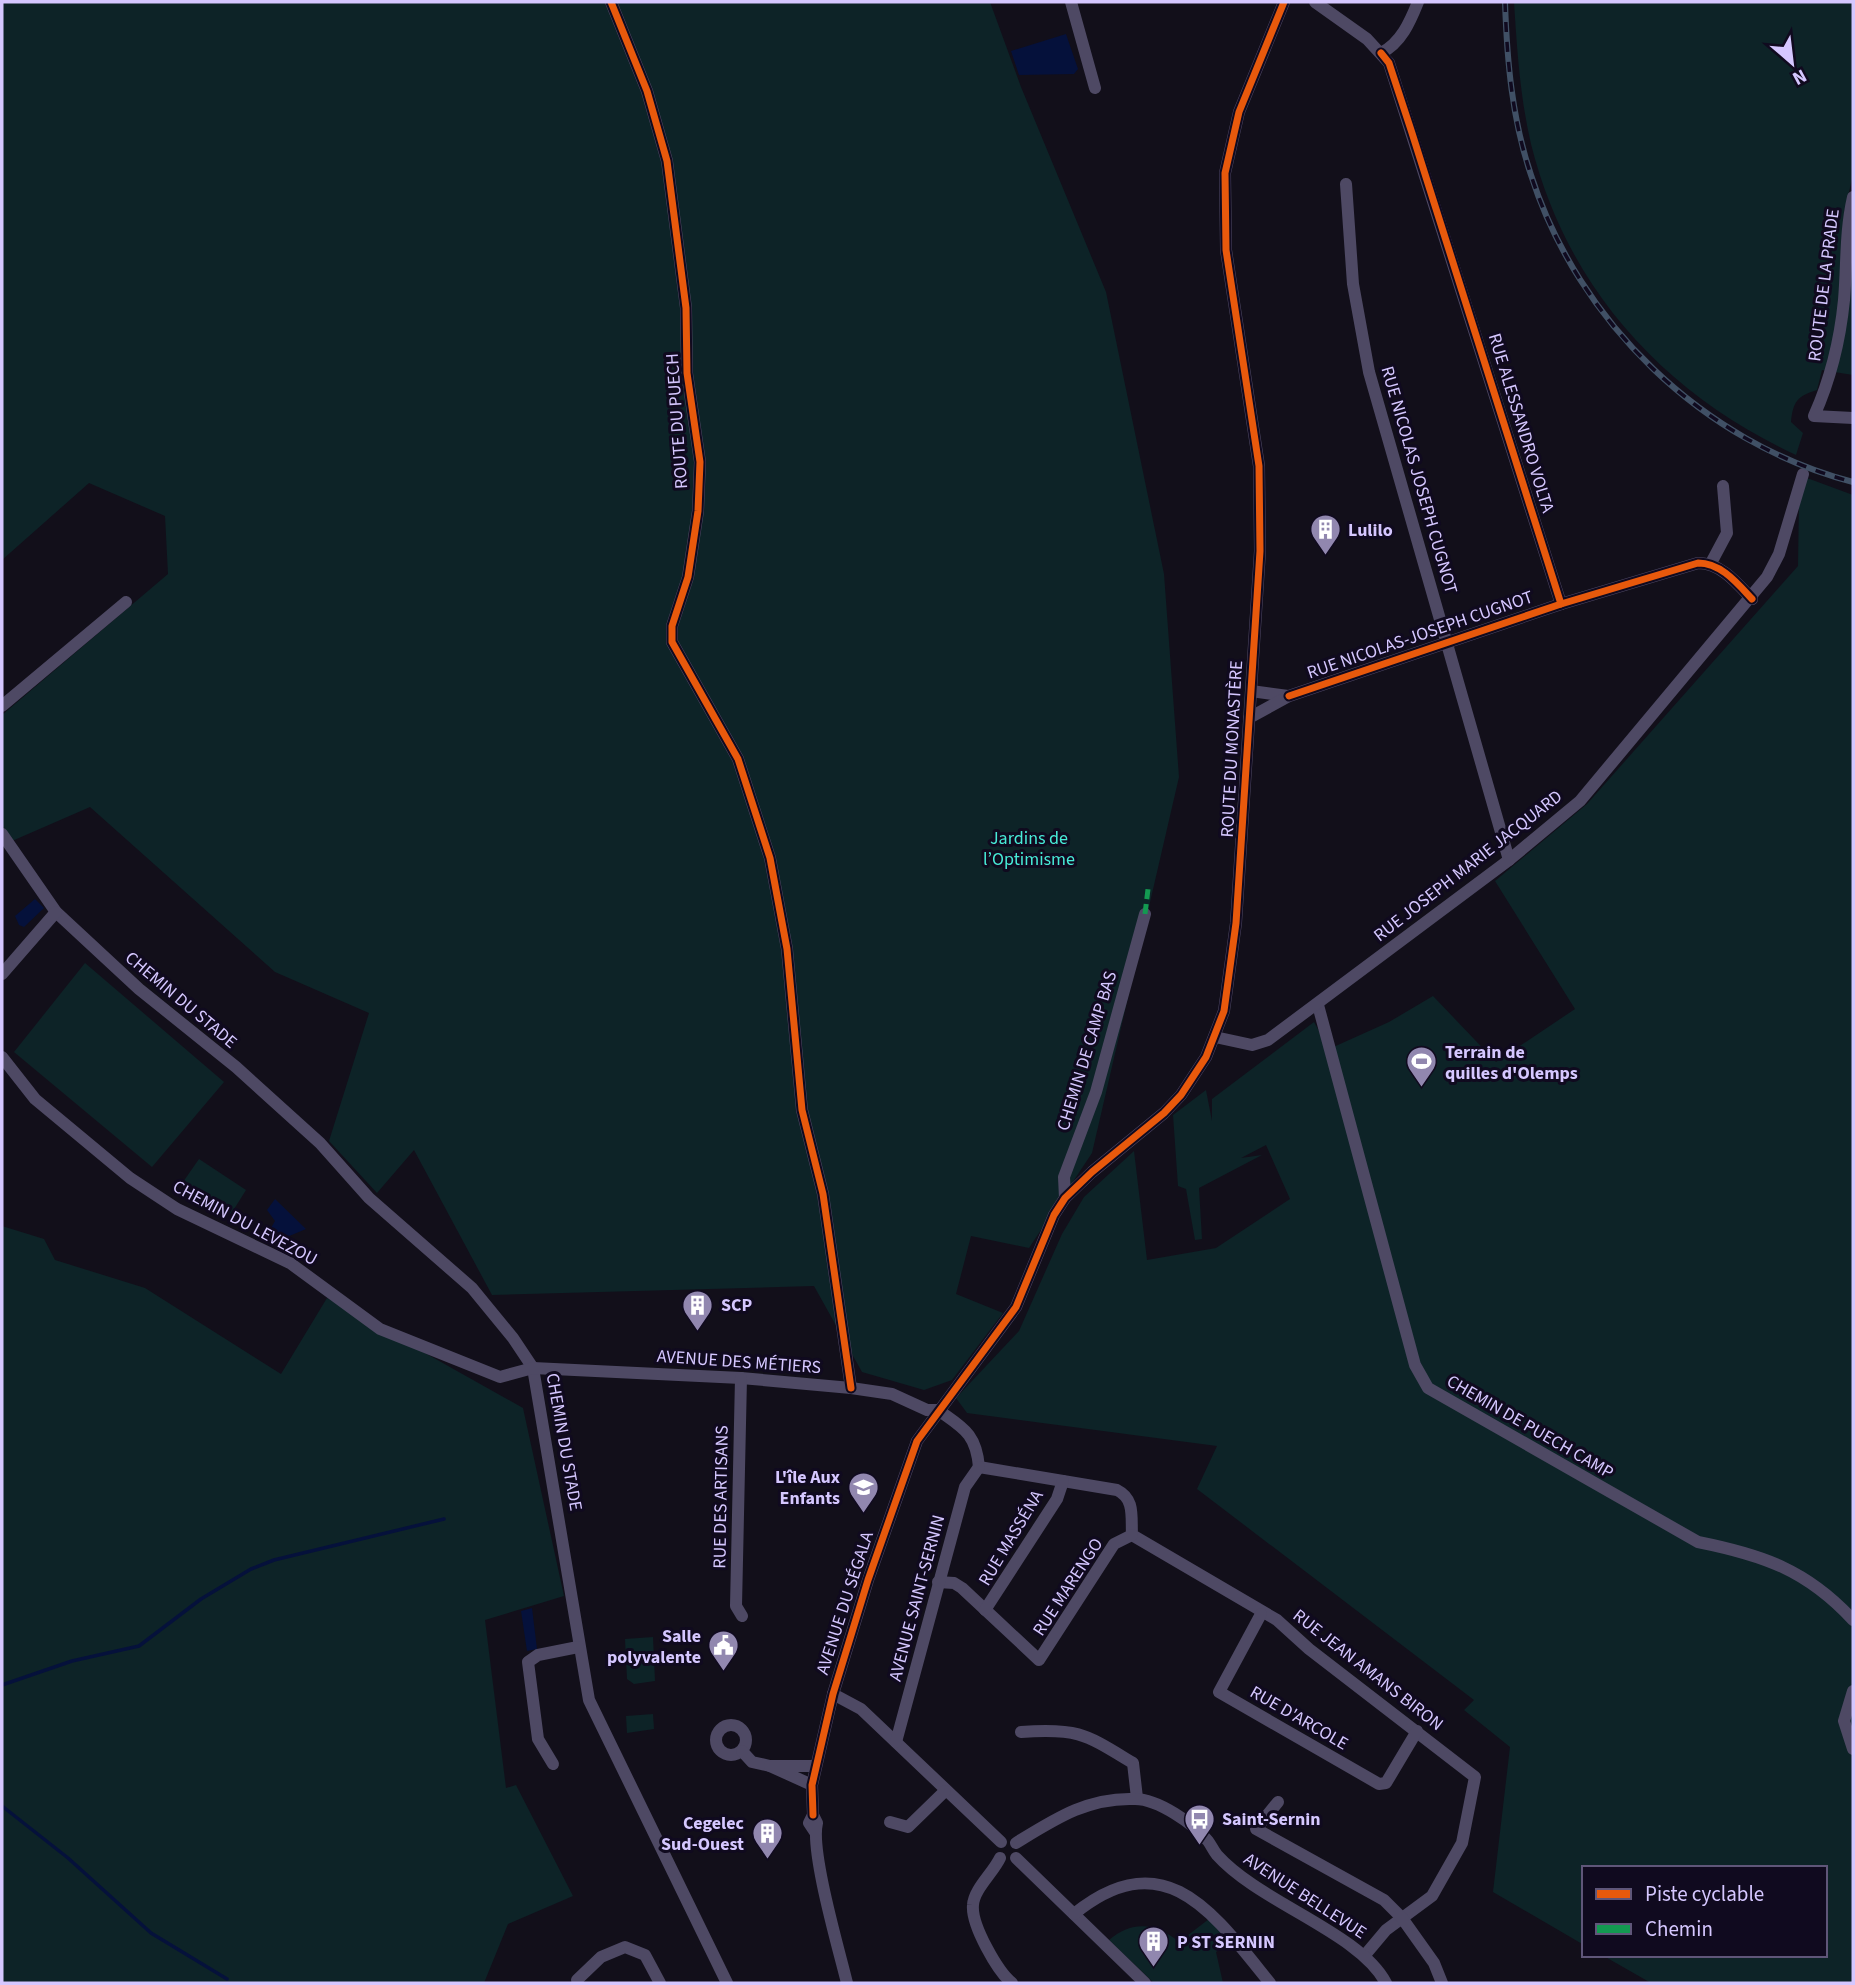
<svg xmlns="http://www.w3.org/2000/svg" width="1855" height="1985" font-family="'Source Sans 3',sans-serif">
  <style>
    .green { fill: #0d2327 }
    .water { fill: #05113b }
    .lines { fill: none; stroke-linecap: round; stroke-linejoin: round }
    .stream { stroke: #05113b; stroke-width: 3.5 }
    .minor { stroke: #4e4964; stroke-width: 12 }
    .rail-casing { stroke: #405065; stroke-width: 6 }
    .rail { stroke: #100a1f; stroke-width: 3.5; stroke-dasharray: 10; stroke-linecap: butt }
    .quiet { stroke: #139951; stroke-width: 5; stroke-dasharray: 10 5; stroke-linecap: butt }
    .cycleway-casing { stroke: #100a1f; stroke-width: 11 }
    .cycleway { stroke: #e8590c; stroke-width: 7 }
    .labels { text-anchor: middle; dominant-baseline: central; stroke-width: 6; stroke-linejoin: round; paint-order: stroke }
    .street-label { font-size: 18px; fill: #d5c7ff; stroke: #100a1f }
    .poi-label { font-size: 18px; font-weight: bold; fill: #d5c7ff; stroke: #100a1f; text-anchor: start }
    .park-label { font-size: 18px; fill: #47ebd7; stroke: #100a1f }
  </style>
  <rect width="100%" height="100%" fill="#120f1a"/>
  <g class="green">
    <polygon points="2,2 990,2 1021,87 1106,292 1164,574 1179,777 1092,1153 1029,1248 971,1236 956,1294 1003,1313 952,1380 924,1390 862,1372 814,1286 492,1295 414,1150 377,1193 329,1141 369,1013 275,972 90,807 12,841 2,825 2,715 168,574 165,516 89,483 2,560"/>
    <path d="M1514 2H1853V175L1844 213 1853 277V375L1822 370 1817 390C1797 396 1793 402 1791 422L1803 433 1796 455C1663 393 1567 288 1531 144 1520 97 1517 49 1514 2Z"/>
    <polygon points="1807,478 1853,495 1853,1983 1651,1983 1602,1955 1825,1955 1825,1868 1584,1868 1584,1945 1493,1892 1510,1747 1464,1710 1474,1700 1197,1489 1217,1446 967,1413 956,1398 1019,1331 1062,1234 1084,1197 1134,1151 1147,1260 1216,1248 1290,1199 1266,1145 1241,1158 1262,1155 1199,1188 1202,1239 1195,1240 1186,1189 1178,1186 1173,1115 1206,1090 1212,1121 1212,1099 1314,1022 1329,1049 1389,1022 1433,996 1496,1062 1575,1009 1495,881 1587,804 1798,566 1799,502"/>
    <polygon points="85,963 224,1082 152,1167 14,1052"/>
    <polygon points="199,1159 246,1190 231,1214 183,1182"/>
    <polygon points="2,1226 44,1239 55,1260 145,1288 281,1374 327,1298 523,1408 564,1596 485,1620 506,1788 516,1785 573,1896 508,1924 484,1983 2,1983"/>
    <polygon points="653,1637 655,1681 634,1684 627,1679 625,1639"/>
    <polygon points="653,1714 654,1729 627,1733 626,1716"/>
    <path d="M1209 1919 1229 1943 1216 1952 1223 1983H1154L1109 1940C1133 1920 1156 1923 1179 1942Z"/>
  </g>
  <g class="water">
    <polygon points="1066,34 1078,69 1074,74 1019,75 1011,51"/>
    <polygon points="35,899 44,908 24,927 19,925 15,916"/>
    <polygon points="275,1199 306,1229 275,1242 271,1228 275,1221 267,1210"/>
    <polygon points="532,1608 537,1649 527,1651 521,1611"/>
  </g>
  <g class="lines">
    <g class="stream">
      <polyline points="2,1685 72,1661 139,1646 201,1599 251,1569 274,1560 444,1519"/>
      <polyline points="2,1806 68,1858 151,1933 227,1979"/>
    </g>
    <g class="minor">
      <polyline points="611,2 647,91 667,161 686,308 687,373 700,462 698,511 688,577 672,626 672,642 738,759 770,858 787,949 802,1110 823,1194 851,1388"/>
      <polyline points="1071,2 1095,88"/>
      <polyline points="1315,2 1367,39 1389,63 1561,604"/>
      <path d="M1381 53C1401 43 1410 22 1418 2"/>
      <polyline points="1346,184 1353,284 1369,372 1509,860"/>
      <path d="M1853 197C1845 232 1847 265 1844 300 1840 341 1831 378 1814 416L1853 418"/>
      <polyline points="1711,563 1727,533 1723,486"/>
      <polyline points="1251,691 1288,696"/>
      <polyline points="2,706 126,602"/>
      <path d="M1249 718 1289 696 1561 604 1698 563C1721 563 1737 583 1752 599"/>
      <polyline points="2,834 56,912 139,989 236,1067 320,1143 369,1198 472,1288 513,1338 533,1368 589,1700 727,1983"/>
      <polyline points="2,974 56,912"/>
      <path d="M1318 1005 1415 1365 1428 1388 1698 1542C1763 1555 1807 1570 1853 1620"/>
      <polyline points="1215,1037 1252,1045 1268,1040 1509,860 1580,801 1767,577 1779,554 1803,474"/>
      <polyline points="2,1057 35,1099 130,1178 177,1209 290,1263 380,1329 500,1377 533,1368 741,1378 851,1388 892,1394 927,1410 938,1410"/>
      <polyline points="1065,1198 1064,1177 1096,1092 1145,914"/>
      <polyline points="741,1378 736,1606 742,1616"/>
      <path d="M938 1410C963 1428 976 1433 979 1467L1117 1490C1135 1499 1131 1516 1132 1535L1277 1620 1309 1649 1475 1777 1462 1843 1432 1896 1386 1930 1365 1955"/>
      <polyline points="938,1582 954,1583 962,1588 1039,1660 1114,1544 1132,1535"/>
      <polyline points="985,1610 1057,1499 1063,1481"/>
      <polyline points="1261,1614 1219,1692 1379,1784 1386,1783 1417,1731"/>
      <polyline points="1853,1691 1844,1721 1853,1749"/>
      <polyline points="833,1694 861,1709 1001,1842"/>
      <circle cx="731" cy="1740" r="15"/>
      <path d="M1021 1732C1079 1728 1085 1734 1133 1763L1137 1798"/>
      <polyline points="896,1742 965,1487 979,1467"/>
      <polyline points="742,1751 752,1762 770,1766"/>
      <polyline points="553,1764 538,1739 528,1662 538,1655 578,1647"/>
      <polyline points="812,1785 770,1766 816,1766"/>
      <polyline points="1278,1802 1256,1829 1384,1900 1402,1918 1434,1963 1442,1983"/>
      <polyline points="813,1815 812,1785 833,1694 868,1580 917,1441 1016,1307 1054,1215 1065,1198 1092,1172 1164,1113 1181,1095 1206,1057 1224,1011 1236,923 1260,551 1259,466 1226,250 1225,173 1239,112 1284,2"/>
      <polyline points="890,1822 908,1827 945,1791"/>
      <path d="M815 1832 809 1823 813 1815 817 1823C810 1851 839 1950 847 1983"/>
      <path d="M1016 1843C1055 1819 1088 1797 1135 1799 1158 1799 1194 1824 1208 1841 1211 1845 1213 1850 1217 1855 1260 1903 1359 1932 1386 1983"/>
      <path d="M1000 1858C993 1873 974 1889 973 1905 971 1925 998 1972 1012 1983"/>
      <polyline points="1016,1858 1145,1983"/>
      <path d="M1074 1914C1165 1840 1214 1914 1270 1983"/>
      <polyline points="577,1980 601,1957 625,1947 645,1955 660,1983"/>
    </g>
    <defs>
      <path id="rail" d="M1505 2C1507 61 1512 119 1531 175 1578 322 1703 443 1853 482"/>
    </defs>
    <use href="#rail" class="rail-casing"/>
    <use href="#rail" class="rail"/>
    <polyline class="quiet" points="1145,914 1148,889"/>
    <defs>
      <g id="cycleway">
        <polyline points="611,2 647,91 667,161 686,308 687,373 700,462 698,511 688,577 672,626 672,642 738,759 770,858 787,949 802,1110 823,1194 851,1388"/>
        <polyline points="1381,53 1389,63 1412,133 1561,604"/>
        <path d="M1289 696 1561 604 1698 563C1721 563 1737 583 1752 599"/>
        <polyline points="813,1815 812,1785 833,1694 868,1580 917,1441 1016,1307 1054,1215 1065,1198 1092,1172 1164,1113 1181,1095 1206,1057 1224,1011 1236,923 1260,551 1259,466 1226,250 1225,173 1239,112 1284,2"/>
      </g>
    </defs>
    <use href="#cycleway" class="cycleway-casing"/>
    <use href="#cycleway" class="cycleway"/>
  </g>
  <defs>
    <symbol id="building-pin" viewBox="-11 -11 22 30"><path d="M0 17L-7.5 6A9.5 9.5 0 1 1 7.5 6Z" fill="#9187af" stroke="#100a1f"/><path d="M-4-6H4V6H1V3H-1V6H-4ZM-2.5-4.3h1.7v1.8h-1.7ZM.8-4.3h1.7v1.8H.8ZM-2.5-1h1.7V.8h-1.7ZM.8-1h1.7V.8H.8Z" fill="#fff"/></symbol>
    <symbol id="stadium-pin" viewBox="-11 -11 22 30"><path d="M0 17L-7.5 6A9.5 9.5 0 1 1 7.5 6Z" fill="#9187af" stroke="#100a1f"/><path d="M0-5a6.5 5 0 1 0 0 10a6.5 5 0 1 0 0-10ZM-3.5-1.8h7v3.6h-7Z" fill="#fff"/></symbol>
    <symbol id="school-pin" viewBox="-11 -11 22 30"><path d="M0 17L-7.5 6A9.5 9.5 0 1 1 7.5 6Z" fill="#9187af" stroke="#100a1f"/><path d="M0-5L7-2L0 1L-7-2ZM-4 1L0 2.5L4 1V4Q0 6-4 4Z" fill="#fff"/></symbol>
    <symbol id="civic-pin" viewBox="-11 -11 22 30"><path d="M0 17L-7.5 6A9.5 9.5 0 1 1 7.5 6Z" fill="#9187af" stroke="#100a1f"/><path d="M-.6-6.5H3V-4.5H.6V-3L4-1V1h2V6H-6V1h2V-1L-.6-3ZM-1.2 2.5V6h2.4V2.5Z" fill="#fff"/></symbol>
    <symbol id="bus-pin" viewBox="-11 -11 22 30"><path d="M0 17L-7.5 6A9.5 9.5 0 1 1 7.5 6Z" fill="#9187af" stroke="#100a1f"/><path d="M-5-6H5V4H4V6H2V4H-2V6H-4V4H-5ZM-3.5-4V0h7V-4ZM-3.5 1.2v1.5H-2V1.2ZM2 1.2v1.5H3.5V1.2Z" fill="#fff"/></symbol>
  </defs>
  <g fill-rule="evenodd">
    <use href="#building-pin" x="1308" y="512" width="35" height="47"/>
    <use href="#stadium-pin" x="1404" y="1044" width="35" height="47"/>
    <use href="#building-pin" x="680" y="1288" width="35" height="47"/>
    <use href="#school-pin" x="846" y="1470" width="35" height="47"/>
    <use href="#civic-pin" x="706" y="1628" width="35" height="47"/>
    <use href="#bus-pin" x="1182" y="1802" width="35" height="47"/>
    <use href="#building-pin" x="750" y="1816" width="35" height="47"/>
    <use href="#building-pin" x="1136" y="1924" width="35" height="47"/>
  </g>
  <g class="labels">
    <g class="street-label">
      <text transform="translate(1824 285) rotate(-83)">ROUTE DE LA PRADE</text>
      <text transform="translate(677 421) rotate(-94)">ROUTE DU PUECH</text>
      <text transform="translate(1521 423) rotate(73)">RUE ALESSANDRO VOLTA</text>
      <text transform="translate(1419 480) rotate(74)">RUE NICOLAS JOSEPH CUGNOT</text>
      <text transform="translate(1420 635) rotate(-19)">RUE NICOLAS-JOSEPH CUGNOT</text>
      <text transform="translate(1232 749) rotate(-87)">ROUTE DU MONASTÈRE</text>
      <text transform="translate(1468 866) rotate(-38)">RUE JOSEPH MARIE JACQUARD</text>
      <text transform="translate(181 1000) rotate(40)">CHEMIN DU STADE</text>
      <text transform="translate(1087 1051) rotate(-73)">CHEMIN DE CAMP BAS</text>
      <text transform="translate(245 1223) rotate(28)">CHEMIN DU LEVEZOU</text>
      <text transform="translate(739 1362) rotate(4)">AVENUE DES MÉTIERS</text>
      <text transform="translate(1530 1427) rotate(30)">CHEMIN DE PUECH CAMP</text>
      <text transform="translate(564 1442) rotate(80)">CHEMIN DU STADE</text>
      <text transform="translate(721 1497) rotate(-89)">RUE DES ARTISANS</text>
      <text transform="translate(1011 1538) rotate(-59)">RUE MASSÉNA</text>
      <text transform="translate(1068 1587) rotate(-57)">RUE MARENGO</text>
      <text transform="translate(917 1598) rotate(-75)">AVENUE SAINT-SERNIN</text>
      <text transform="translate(845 1603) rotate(-72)">AVENUE DU SÉGALA</text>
      <text transform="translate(1368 1670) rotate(38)">RUE JEAN AMANS BIRON</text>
      <text transform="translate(1299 1718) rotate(30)">RUE D'ARCOLE</text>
      <text transform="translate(1305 1896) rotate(33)">AVENUE BELLEVUE</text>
    </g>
    <g class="poi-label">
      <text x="1348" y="530">Lulilo</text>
      <text x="1445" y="1052">Terrain de<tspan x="1445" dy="21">quilles d'Olemps</tspan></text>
      <text x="721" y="1305">SCP</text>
      <text x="840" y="1477" text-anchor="end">L'île Aux<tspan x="840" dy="21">Enfants</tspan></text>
      <text x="701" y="1636" text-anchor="end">Salle<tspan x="701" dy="21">polyvalente</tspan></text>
      <text x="1222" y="1819">Saint-Sernin</text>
      <text x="744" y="1823" text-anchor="end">Cegelec<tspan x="744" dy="21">Sud-Ouest</tspan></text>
      <text x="1177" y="1942">P ST SERNIN</text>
    </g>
    <g class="park-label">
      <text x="1029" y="838">Jardins de<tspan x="1029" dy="21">l’Optimisme</tspan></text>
    </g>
  </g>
  <rect width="1855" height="1985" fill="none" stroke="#d5c7ff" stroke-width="7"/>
  <rect x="1582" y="1866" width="245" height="91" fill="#100a1f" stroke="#5f5679" stroke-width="2"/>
  <rect x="1596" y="1889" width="35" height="10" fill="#e8590c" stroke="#5f5679" stroke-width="2"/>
  <text x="1645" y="1901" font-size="21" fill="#d5c7ff">Piste cyclable</text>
  <rect x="1596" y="1924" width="35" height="10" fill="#139951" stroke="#5f5679" stroke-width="2"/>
  <text x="1645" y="1936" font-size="21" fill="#d5c7ff">Chemin</text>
  <g transform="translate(1792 63) rotate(152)" stroke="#100a1f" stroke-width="5" paint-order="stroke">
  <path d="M0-5L12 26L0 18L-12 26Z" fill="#d5c7ff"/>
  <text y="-10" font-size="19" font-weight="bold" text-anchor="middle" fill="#d5c7ff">N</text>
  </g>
</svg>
